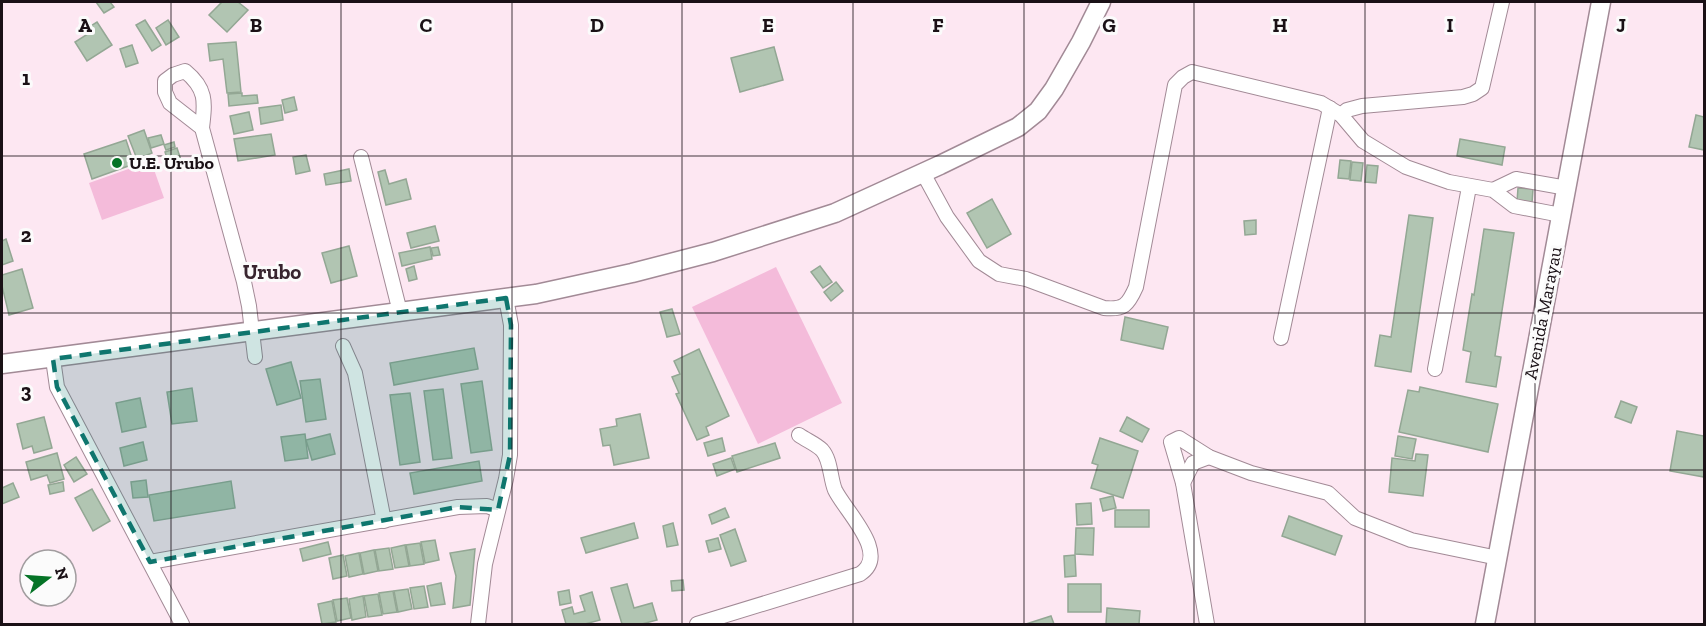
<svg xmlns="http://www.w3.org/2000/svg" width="1706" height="626" font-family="'Zilla Slab',serif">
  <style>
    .green { fill: #f4bbda }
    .building { fill: #b1c5b2; stroke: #93a794; stroke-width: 1.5 }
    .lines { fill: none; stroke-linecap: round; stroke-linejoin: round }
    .minor-casing { stroke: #a28a96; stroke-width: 16 }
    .tertiary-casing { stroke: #a28a96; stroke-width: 21 }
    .minor { stroke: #fff; stroke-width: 14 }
    .tertiary { stroke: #fff; stroke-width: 18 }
    .marked { fill: #0f766e; fill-opacity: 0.2; stroke: #0f766e; stroke-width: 4.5; stroke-dasharray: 12 8; stroke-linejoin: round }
    .grid { fill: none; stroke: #1a1116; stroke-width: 1.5; stroke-opacity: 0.55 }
    .poi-dot { fill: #057326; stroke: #fbfbfb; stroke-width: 2 }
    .labels { text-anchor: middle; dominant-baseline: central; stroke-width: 6; stroke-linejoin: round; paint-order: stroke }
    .poi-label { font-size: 18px; font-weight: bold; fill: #1a1116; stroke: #fbfbfb; text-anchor: start }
    .street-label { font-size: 18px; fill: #1a1116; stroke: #fbfbfb }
    .quarter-label { font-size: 21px; font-weight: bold; fill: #38252f; stroke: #fbfbfb }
    .grid-label { font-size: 20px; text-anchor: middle; font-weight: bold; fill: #1a1116; stroke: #fbfbfb; stroke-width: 6; stroke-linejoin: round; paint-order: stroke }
  </style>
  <rect width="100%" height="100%" fill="#fde7f2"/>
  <g class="green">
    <polygon points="151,161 164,198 102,220 89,183"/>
    <polygon points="776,267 842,403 758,444 692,307"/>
  </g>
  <g class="building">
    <polygon points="96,2 110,2 114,7 104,13"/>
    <polygon points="222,2 238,2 248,10 227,32 209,15"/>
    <polygon points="145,20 161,45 152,51 136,25"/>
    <polygon points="168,20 179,37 166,45 156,28"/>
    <polygon points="97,22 112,45 87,61 75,42 91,32 89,27"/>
    <polygon points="236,42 241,92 227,93 223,59 210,61 208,44"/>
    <polygon points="132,45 138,63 126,67 120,49"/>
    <polygon points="774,47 783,80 740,92 731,58"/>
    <polygon points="242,93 242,96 257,95 258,103 229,106 228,94"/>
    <polygon points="294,97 297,110 285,113 282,100"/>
    <polygon points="281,105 283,120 261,124 259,108"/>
    <polygon points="249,112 253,130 234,134 230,116"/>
    <polygon points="1696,115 1704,117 1704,150 1689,147"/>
    <polygon points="144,130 152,153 137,159 128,136"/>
    <polygon points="271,134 275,155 238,161 234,139"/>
    <polygon points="161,135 164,144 151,148 148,138"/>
    <polygon points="1460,139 1505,147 1502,165 1457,156"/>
    <polygon points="126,140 134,164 92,179 84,154"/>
    <polygon points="174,142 175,147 166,150 164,145"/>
    <polygon points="177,148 183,166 171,170 165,152"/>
    <polygon points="306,155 310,171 296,174 293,157"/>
    <polygon points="1340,160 1351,161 1349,179 1338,178"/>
    <polygon points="1352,162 1363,163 1361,181 1350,180"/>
    <polygon points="1367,165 1378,166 1376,183 1365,182"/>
    <polygon points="349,169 351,181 326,185 324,174"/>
    <polygon points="385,170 389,184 406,179 411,199 386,205 378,172"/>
    <polygon points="1518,188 1533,189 1532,203 1517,202"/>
    <polygon points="992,199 1011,234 987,248 967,213"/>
    <polygon points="1409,215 1433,218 1411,372 1375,366 1380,335 1391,337"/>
    <polygon points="1256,220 1256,234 1245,235 1244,221"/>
    <polygon points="435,226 439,241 411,248 407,233"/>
    <polygon points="1484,229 1514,233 1495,356 1501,357 1496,387 1466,382 1471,352 1463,350 1472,294 1474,295"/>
    <polygon points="6,239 13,261 2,265 2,241"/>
    <polygon points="349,246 357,276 331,283 322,253"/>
    <polygon points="430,247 432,259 402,266 399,253"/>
    <polygon points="438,247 440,255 433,256 431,248"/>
    <polygon points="414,266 417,279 409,281 406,269"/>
    <polygon points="820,266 832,282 823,288 811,272"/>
    <polygon points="22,269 33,308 9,315 2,286 2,275"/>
    <polygon points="836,282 843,291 831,301 824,292"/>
    <polygon points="672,309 680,334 667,337 660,312"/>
    <polygon points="1125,317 1168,327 1163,349 1121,340"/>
    <polygon points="474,348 478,369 394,385 390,363"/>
    <polygon points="699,349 729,416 706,427 709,435 697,440 676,394 679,393 672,377 680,374 674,361"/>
    <polygon points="291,362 301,398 277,405 266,369"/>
    <polygon points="320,379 326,419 306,422 300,381"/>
    <polygon points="482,381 492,450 471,453 461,384"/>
    <polygon points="1420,387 1498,404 1488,452 1399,432 1408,390 1419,392"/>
    <polygon points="192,388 197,421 172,424 167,392"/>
    <polygon points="443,389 452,458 433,460 424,391"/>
    <polygon points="410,393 420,462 400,465 390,395"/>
    <polygon points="140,398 146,427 122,432 116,403"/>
    <polygon points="1621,401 1637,407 1631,423 1615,417"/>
    <polygon points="640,414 649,458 614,465 610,445 603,446 600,429 617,426 616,419"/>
    <polygon points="44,417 52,448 34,453 32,446 23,449 17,424"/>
    <polygon points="1127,417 1149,429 1142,442 1120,431"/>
    <polygon points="1677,431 1704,436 1704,477 1670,471"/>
    <polygon points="305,434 308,458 285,461 281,437"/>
    <polygon points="330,434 335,454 312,460 306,440"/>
    <polygon points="1398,436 1416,439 1412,459 1395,456"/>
    <polygon points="722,438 725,451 708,456 704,443"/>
    <polygon points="1100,438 1138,451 1123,498 1091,488 1098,465 1092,463"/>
    <polygon points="143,442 147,460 124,466 120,448"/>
    <polygon points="775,443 780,458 737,472 732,456"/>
    <polygon points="57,453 64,479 50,483 47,475 31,480 26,462"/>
    <polygon points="1416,454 1428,455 1423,496 1389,492 1392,458 1415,461"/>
    <polygon points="76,457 87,474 74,482 64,465"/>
    <polygon points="731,458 735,469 717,476 713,464"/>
    <polygon points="479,461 482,481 414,494 410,473"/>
    <polygon points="146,480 148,497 133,498 131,482"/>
    <polygon points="231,481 235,508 154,521 149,495"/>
    <polygon points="63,482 64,491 50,494 48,485"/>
    <polygon points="13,483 19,497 2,504 2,488"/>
    <polygon points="92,489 110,521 93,531 75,498"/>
    <polygon points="1113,496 1116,508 1103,511 1100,499"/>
    <polygon points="1091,503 1092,524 1077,525 1076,504"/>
    <polygon points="725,508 729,517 712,524 709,515"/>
    <rect x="1115" y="510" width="34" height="17"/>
    <polygon points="1289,516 1342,536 1335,555 1282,536"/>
    <polygon points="634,523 638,538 586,553 581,538"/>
    <polygon points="673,523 678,545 667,547 663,526"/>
    <polygon points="1076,528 1094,528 1093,555 1075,554"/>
    <polygon points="735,529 746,561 731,566 720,535"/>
    <polygon points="718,538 721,549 709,552 706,541"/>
    <polygon points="435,540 439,560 425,563 421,542"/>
    <polygon points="328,542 331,554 303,561 300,549"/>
    <polygon points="420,543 424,564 410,566 406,545"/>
    <polygon points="405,545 409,566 395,568 391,548"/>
    <polygon points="389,548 393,569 379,571 375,550"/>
    <polygon points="475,549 470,605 453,608 456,576 450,553"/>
    <polygon points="374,550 378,571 364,574 360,553"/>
    <polygon points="359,553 363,574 349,577 345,556"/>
    <polygon points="343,555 347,576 333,579 329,558"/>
    <polygon points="1075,555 1076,576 1065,577 1064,556"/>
    <polygon points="683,580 684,590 672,591 671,581"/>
    <polygon points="441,583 445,604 431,606 427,586"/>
    <polygon points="627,584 634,608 652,603 657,620 642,624 622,624 611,588"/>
    <rect x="1068" y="584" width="33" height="28"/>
    <polygon points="424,586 428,607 414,609 410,588"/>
    <polygon points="408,589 412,609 398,612 394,591"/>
    <polygon points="569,590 571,603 560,605 558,592"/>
    <polygon points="393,591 397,612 383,614 379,593"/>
    <polygon points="592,592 600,620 585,624 566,624 562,610 572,607 574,614 585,611 580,596"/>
    <polygon points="378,594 382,615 368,617 364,596"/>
    <polygon points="363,596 366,617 352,620 349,599"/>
    <polygon points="347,598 351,618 337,621 333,600"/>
    <polygon points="332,601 336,622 322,624 318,604"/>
    <polygon points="1107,608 1140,611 1139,624 1106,624"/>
    <polygon points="1051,616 1054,624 1026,624"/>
  </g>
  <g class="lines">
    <defs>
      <g id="minor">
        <polyline points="1341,115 1347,110 1362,106 1463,97 1473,94 1482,88 1502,2"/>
        <path d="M202 128C205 102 207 89 185 71L173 75 165 81V92L170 103 202 128 244 282 249 306 255 357"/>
        <polyline points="361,157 400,312"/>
        <path d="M923 173 947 217 979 261 999 274 1026 279 1104 308C1124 310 1128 305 1136 287L1175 85 1183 77 1192 72 1321 103 1341 115 1363 141 1406 167 1449 182 1493 190 1514 206 1561 215"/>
        <polyline points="1493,190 1516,179 1567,188"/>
        <polyline points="1281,338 1330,108"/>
        <polyline points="343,346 355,373 384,521"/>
        <polyline points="53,359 57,387 182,624"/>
        <polyline points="1435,369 1469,187"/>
        <polyline points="1183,483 1193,463 1209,457"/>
        <polyline points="150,562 458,507 487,506 498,510"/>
        <polyline points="478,624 485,564 506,479 510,455 511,325 506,298"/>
        <path d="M697 624 860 574C891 554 845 511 835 490 830 478 831 460 822 450 816 444 806 440 799 435"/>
        <polyline points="1207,624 1183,483 1171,442 1179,438 1209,457 1251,473 1328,493 1355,518 1411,540 1498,558"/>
      </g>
      <g id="tertiary">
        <polyline points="2,364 536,294 632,273 713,252 835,213 940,165 1018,127 1038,111 1054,89 1081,42 1101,2"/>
        <polyline points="1485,624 1601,2"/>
      </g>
    </defs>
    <use href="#minor" class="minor-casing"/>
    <use href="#tertiary" class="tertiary-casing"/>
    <use href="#minor" class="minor"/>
    <use href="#tertiary" class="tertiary"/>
  </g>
  <path class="marked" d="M506 298 511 325 510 455 498 510 458 507 150 562 57 387 53 359Z"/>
  <path class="grid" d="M171 2V624M341 2V624M512 2V624M682 2V624M853 2V624M1024 2V624M1194 2V624M1365 2V624M1535 2V624M2 156H1704M2 313H1704M2 470H1704"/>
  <circle class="poi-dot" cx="117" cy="163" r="6"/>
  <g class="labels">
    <g class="poi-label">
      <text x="129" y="163">U.E. Urubo</text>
    </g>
    <g class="street-label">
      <text transform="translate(1543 313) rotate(-79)">Avenida Marayau</text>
    </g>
    <g class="quarter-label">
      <text x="272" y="271">Urubo</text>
    </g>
  </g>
  <g class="grid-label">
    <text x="85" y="32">A</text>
    <text x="256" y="32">B</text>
    <text x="426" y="32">C</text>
    <text x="597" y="32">D</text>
    <text x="768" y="32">E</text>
    <text x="938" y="32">F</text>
    <text x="1109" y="32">G</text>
    <text x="1280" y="32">H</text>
    <text x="1450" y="32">I</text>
    <text x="1621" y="32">J</text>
    <text x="26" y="85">1</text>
    <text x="26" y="242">2</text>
    <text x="26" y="398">3</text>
  </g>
  <rect width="1706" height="626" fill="none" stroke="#1a1116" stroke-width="6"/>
  <g transform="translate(48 578) rotate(73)"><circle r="28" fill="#fbfbfb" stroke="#a19d9f" stroke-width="1.5"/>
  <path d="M0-4.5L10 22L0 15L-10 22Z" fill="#057326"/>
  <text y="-9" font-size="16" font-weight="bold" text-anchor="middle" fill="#1a1116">N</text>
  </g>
</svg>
